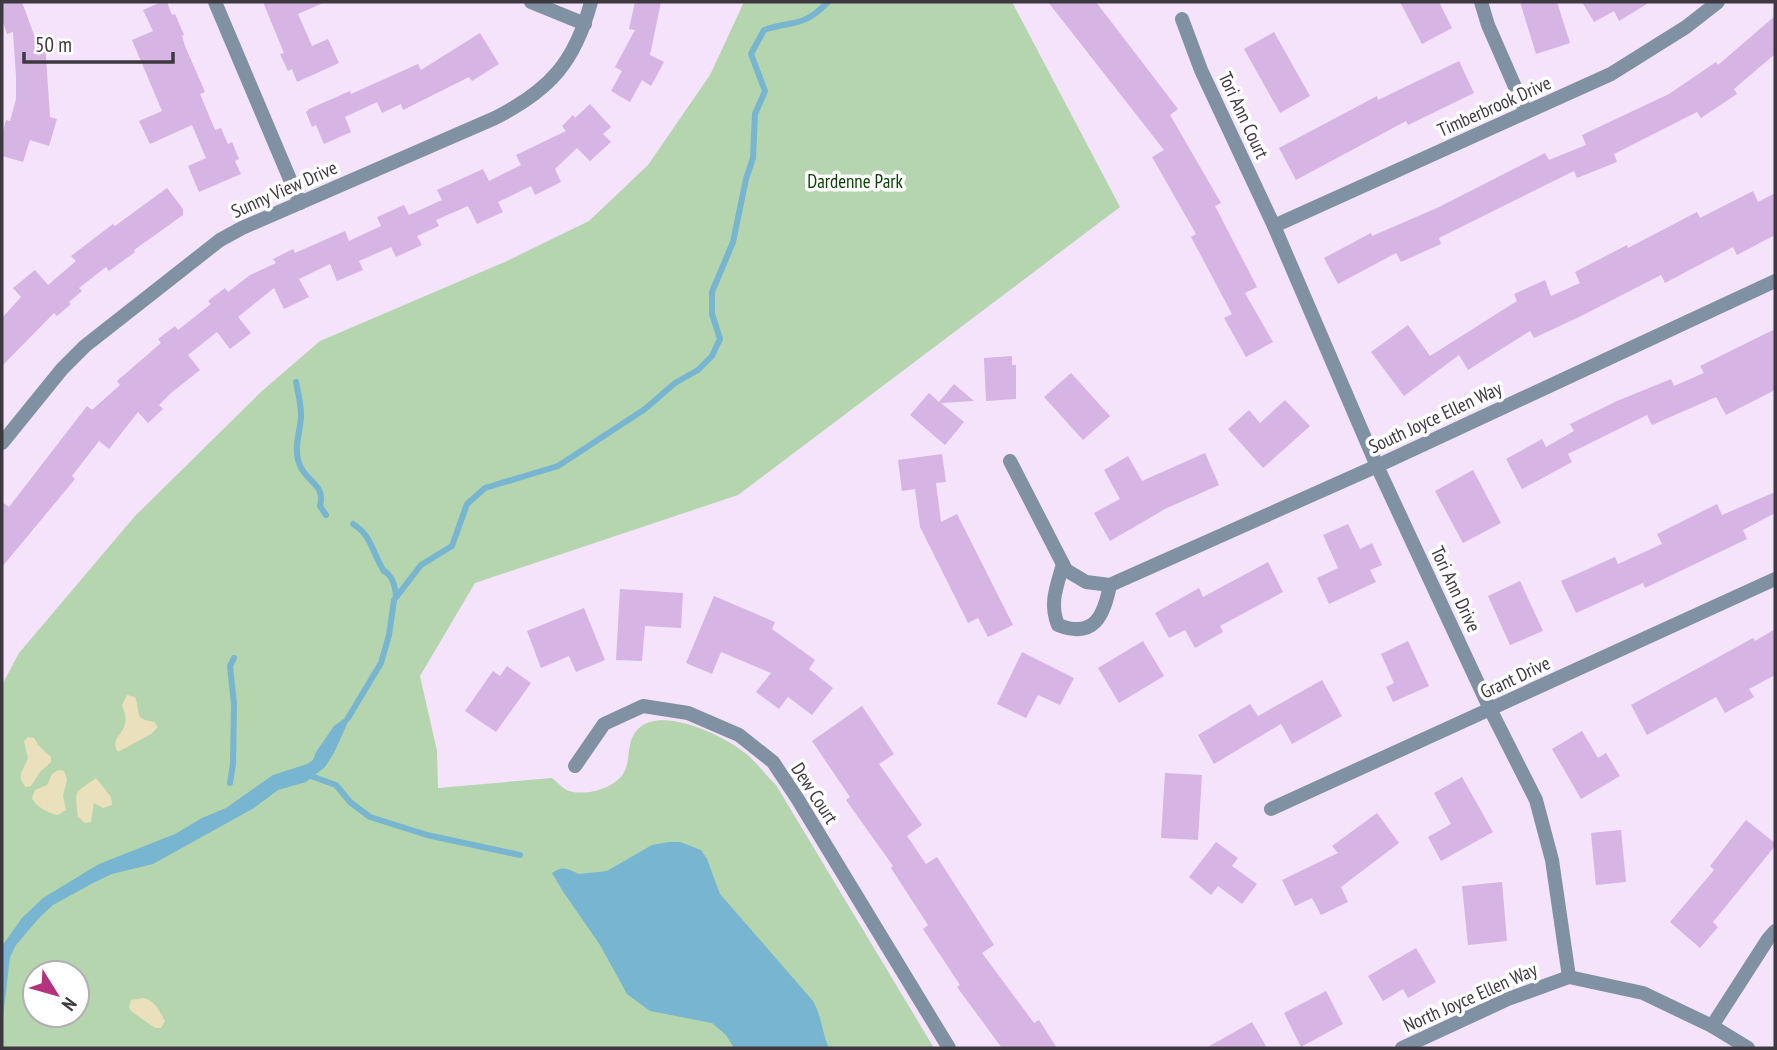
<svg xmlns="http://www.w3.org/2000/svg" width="1777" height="1050" font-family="'PT Sans Narrow',sans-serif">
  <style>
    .green { fill: #b5d5af; fill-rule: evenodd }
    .sand { fill: #eae0bb }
    .water { fill: #77b5d0 }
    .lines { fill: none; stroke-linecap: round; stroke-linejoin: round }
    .stream { stroke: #77b5d0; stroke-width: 6 }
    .building { fill: #d6b4e4 }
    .minor { stroke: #8191a4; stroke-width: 14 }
    .labels { text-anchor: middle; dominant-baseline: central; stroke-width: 7; stroke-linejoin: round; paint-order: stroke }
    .street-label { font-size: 19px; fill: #3e3841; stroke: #fff }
    .park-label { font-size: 19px; fill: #0b4002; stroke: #fff }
  </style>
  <rect width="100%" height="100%" fill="#f4e3fb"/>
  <path class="green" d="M744 2H1012L1120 207 738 495 475 583 420 676 437 751 438 788 552 778C557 782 563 789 569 791 586 796 613 789 623 774 632 760 625 742 638 729 662 704 730 738 750 757 759 766 767 776 776 785L934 1048H2V685L19 653 135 516 262 391 320 341 507 261 589 221 648 165 710 75ZM35 973H77V1015H35Z"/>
  <g class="sand">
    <path d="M127 695 135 697C142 715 132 718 154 722L158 727 151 734 118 752C110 739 122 736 125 724 127 717 124 711 122 705Z"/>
    <path d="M28 737 34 738 39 746 51 757V762L40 772 31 786 26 787C15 776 24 770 28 758L24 741Z"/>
    <path d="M58 770 64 771 67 779 63 796 66 810 58 815C50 814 35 806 32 798L35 790 47 785 52 774Z"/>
    <path d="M96 778 111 797 112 805 103 808 94 803 91 822 85 823 78 817C75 788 73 795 96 778Z"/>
    <path d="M143 998C154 999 160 1012 165 1021L161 1028H155L131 1011 129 1007 131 1000Z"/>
  </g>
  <g class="water">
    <polygon points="352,713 334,753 325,767 306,782 278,790 254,808 153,864 112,874 95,882 53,905 39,918 16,945 10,957 3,1017 2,1045 2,946 22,918 43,898 99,864 175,834 202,818 226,808 273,775 307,764 313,760 316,752 334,726"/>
    <path d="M669 842H680L701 850 707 859 720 894 813 1001C822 1017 822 1033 829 1048H734L726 1035 712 1023 650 1011 627 994 600 945 562 890 552 873C563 865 568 869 579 874L607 871 652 845Z"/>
  </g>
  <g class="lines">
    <g class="stream">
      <path d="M296 382C298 392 301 404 301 415 301 430 294 444 298 460 304 483 326 482 320 506L326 515"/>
      <path d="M353 524C370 534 372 550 381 566 386 576 381 567 388 574 394 580 395 588 396 596"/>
      <path d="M348 718 381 663 389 635 394 600 421 565 452 546 467 504 485 488 558 466 645 409 675 383 698 370 712 356 720 339 712 314V292L733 242 746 179 753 158 755 114 765 91 751 54 764 30C794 20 803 28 828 2"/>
      <polyline points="308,775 336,785 350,802 370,817 427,835 520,855"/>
      <polyline points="230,783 233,764 234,704 230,666 234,658"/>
    </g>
  </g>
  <g class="building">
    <polygon points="2,2 22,2 37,43 45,42 50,117 57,119 49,146 30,140 23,162 2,156 2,135 6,120 10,121 16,99 16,76 13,32 7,34 2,19"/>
    <polygon points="161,2 167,2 172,15 175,14 184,35 182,36 185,46 205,92 200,94 215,130 221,128 228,144 232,142 239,159 235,161 241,174 199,192 188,166 206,158 192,125 150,144 139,121 162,111 132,40 153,31 143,10"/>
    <polygon points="263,2 325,2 298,14 312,46 328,39 339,63 297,82 292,69 288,71 280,54 284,53"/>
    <polygon points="635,2 661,2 650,55 664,62 651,86 642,80 630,102 611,91 622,71 615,67 635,30 629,29"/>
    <polygon points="1048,2 1096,2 1178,109 1170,115 1221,203 1215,206 1257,287 1245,293 1273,342 1246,357 1224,318 1232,314 1191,237 1196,234 1152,157 1164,150"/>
    <polygon points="1400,2 1439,2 1452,28 1422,44"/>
    <polygon points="1520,2 1557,2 1570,43 1536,54"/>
    <polygon points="1582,2 1650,2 1619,21 1614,11 1594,22"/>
    <polygon points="1775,16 1775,54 1734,89 1737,94 1701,118 1697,112 1614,154 1617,162 1577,178 1574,171 1439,238 1441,244 1401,262 1396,253 1338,284 1324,258 1371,233 1372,236 1437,208 1545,153 1549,160 1586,145 1582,135 1669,94 1716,62 1718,65"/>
    <polygon points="1274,32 1310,96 1280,113 1244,49"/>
    <polygon points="480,33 499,64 472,81 469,77 403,110 401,104 382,113 377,102 345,117 351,132 324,144 316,125 312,127 306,112 309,109 350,91 351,94 418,64 421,70"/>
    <polygon points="1459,61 1474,93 1408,125 1406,121 1296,180 1279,148 1377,96 1378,100"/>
    <polygon points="590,104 611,127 603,134 611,142 590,161 577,148 555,169 561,182 535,195 531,186 498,202 503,212 477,224 468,206 436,220 439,226 417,236 422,245 396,257 391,247 359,261 363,270 337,281 330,264 299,279 309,297 284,309 274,288 238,317 251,333 230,349 217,332 188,355 200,370 171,393 159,405 163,409 148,423 138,412 109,449 99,441 72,476 75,479 2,567 2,502 9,507 87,406 92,410 120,385 117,381 161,343 158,339 175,326 178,330 211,304 208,301 225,288 228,292 250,275 276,263 273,259 293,249 295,253 345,231 349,241 381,226 377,217 404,205 409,215 442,200 437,190 483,169 489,181 521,165 516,155 566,131 562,126 573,115 575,118"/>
    <polygon points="167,188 183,209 183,215 134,250 135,252 109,271 106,267 79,288 82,291 69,302 71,304 57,316 54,313 2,366 2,318 21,297 13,288 35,270 48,285 76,261 71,256 113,224 115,226"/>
    <polygon points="1753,191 1758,202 1775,193 1775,235 1737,255 1733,247 1665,283 1661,275 1581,316 1534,338 1530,331 1468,370 1459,355 1404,396 1371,352 1408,325 1430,356 1517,301 1514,294 1545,280 1551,296 1580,283 1575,272 1627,245 1628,248 1697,212 1700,218"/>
    <polygon points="1775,329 1775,390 1726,415 1716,397 1652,425 1647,415 1568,454 1572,462 1522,489 1506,459 1542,439 1546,447 1574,431 1570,424 1617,401 1671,379 1674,386 1704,373 1700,366"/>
    <polygon points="1012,356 1012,365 1016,365 1016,399 986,401 984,358"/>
    <polygon points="1071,373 1110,416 1083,440 1044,397"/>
    <polygon points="954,384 974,401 941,403 964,422 945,445 910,415 929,393 939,402"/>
    <polygon points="1285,400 1310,426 1263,468 1228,429 1249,410 1260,423"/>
    <polygon points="1205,453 1219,485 1165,509 1110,541 1094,513 1120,499 1104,470 1128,456 1142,481"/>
    <polygon points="942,454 946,482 936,483 941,522 957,514 1013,625 988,637 978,618 968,623 920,527 915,489 902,491 898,460"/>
    <polygon points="1473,470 1501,523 1463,543 1435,491"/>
    <polygon points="1775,492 1775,513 1743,530 1747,539 1645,588 1643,583 1576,613 1561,581 1615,557 1618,564 1662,544 1657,534 1717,504 1722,515"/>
    <polygon points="1348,524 1360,549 1372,543 1382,565 1370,570 1376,582 1329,604 1317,578 1338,568 1323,535"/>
    <polygon points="1268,562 1283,592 1220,626 1223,632 1195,648 1185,630 1169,638 1155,613 1199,588 1203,597"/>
    <polygon points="1520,581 1543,631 1510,645 1488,596"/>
    <polygon points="620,589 683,593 681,628 645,626 642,661 616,660"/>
    <polygon points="714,596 775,622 772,629 815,660 809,669 833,688 812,715 788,697 779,709 756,692 771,673 721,652 712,674 686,663"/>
    <polygon points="584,608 605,660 576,672 569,656 541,668 527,631"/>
    <polygon points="1775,629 1775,675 1749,689 1754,697 1725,713 1716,697 1647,735 1631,705 1753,638 1755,641"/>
    <polygon points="1143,641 1164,676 1119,703 1098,668"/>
    <polygon points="1408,641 1429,686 1393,702 1386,687 1394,683 1381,654"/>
    <polygon points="1022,652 1074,678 1060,705 1038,695 1026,718 997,704"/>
    <polygon points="507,666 531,683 496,732 465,711 493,671 500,676"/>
    <polygon points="1322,680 1342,716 1292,744 1281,724 1214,764 1198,735 1250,704 1258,716"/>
    <polygon points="862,706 894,754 879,764 922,825 907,836 926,864 937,857 994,945 982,953 1034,1023 1039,1020 1057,1048 1002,1048 957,987 960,985 923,929 928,925 891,868 893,866 846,800 850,797 812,741"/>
    <polygon points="1582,731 1598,758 1606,753 1620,776 1581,799 1552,749"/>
    <polygon points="1165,773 1202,775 1198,840 1161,838"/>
    <polygon points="1462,777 1493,832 1441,861 1428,837 1451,824 1434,793"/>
    <polygon points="1377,813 1399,843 1341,887 1348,902 1321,915 1312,898 1295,906 1282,880 1338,853 1332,846"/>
    <polygon points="1746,820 1775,843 1775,846 1713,922 1718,927 1700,948 1670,922 1714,870 1710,866"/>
    <polygon points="1621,830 1626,882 1596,885 1591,833"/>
    <polygon points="1216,842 1238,858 1232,866 1257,884 1242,904 1218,886 1211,895 1189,877"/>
    <polygon points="1502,882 1507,941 1468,945 1462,886"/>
    <polygon points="1416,948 1436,982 1408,998 1403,989 1383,1001 1368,976"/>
    <polygon points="1326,991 1343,1024 1301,1047 1284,1013"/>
    <polygon points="1252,1022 1267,1048 1206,1048"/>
  </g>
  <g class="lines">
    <g class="minor">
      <polyline points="215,2 300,203"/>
      <polyline points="531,2 585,24"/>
      <polyline points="1481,2 1488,25 1526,112"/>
      <polyline points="1182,19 1201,70 1274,226 1377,466 1490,709 1536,800 1552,860 1569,977"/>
      <polyline points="1274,226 1611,74 1686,27 1718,2"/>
      <path d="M2 443 62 369 85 346 220 240 242 228 495 118C550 90 575 62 591 2"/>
      <polyline points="1010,461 1066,570 1086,582 1110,585 1377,466 1775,281"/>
      <path d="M1063 564C1057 586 1049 603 1058 625 1094 639 1104 616 1110 585"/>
      <polyline points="575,766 604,724 643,706 688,713 739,735 773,762 797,798 949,1048"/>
      <polyline points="1271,809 1775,579"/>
      <polyline points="1712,1026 1768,939 1775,931"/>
      <polyline points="1402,1048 1508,999 1569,977 1643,993 1712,1026 1748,1048"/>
    </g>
  </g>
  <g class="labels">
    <g class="street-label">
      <text transform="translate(1494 106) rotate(-24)">Timberbrook Drive</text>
      <text transform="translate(1244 115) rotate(65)">Tori Ann Court</text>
      <text transform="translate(284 189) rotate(-24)">Sunny View Drive</text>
      <text transform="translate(1435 417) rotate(-25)">South Joyce Ellen Way</text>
      <text transform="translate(1456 589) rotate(65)">Tori Ann Drive</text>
      <text transform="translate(1515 677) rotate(-25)">Grant Drive</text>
      <text transform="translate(815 793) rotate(57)">Dew Court</text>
      <text transform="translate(1470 997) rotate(-24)">North Joyce Ellen Way</text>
    </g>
    <g class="park-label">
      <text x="855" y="181">Dardenne Park</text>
    </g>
  </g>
  <rect width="1777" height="1050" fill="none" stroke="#3e3841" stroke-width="7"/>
  <g transform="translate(56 994) rotate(127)"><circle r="33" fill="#ffffff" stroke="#b2afb3" stroke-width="2"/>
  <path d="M0-5L12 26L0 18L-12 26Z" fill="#b5337c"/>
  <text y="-10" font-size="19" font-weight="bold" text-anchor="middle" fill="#3e3841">N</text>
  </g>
  <path d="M24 52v10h149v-10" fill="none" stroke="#3e3841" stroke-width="3.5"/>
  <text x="35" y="52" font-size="21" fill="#3e3841" stroke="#ffffff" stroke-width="5" paint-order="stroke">50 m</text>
</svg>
